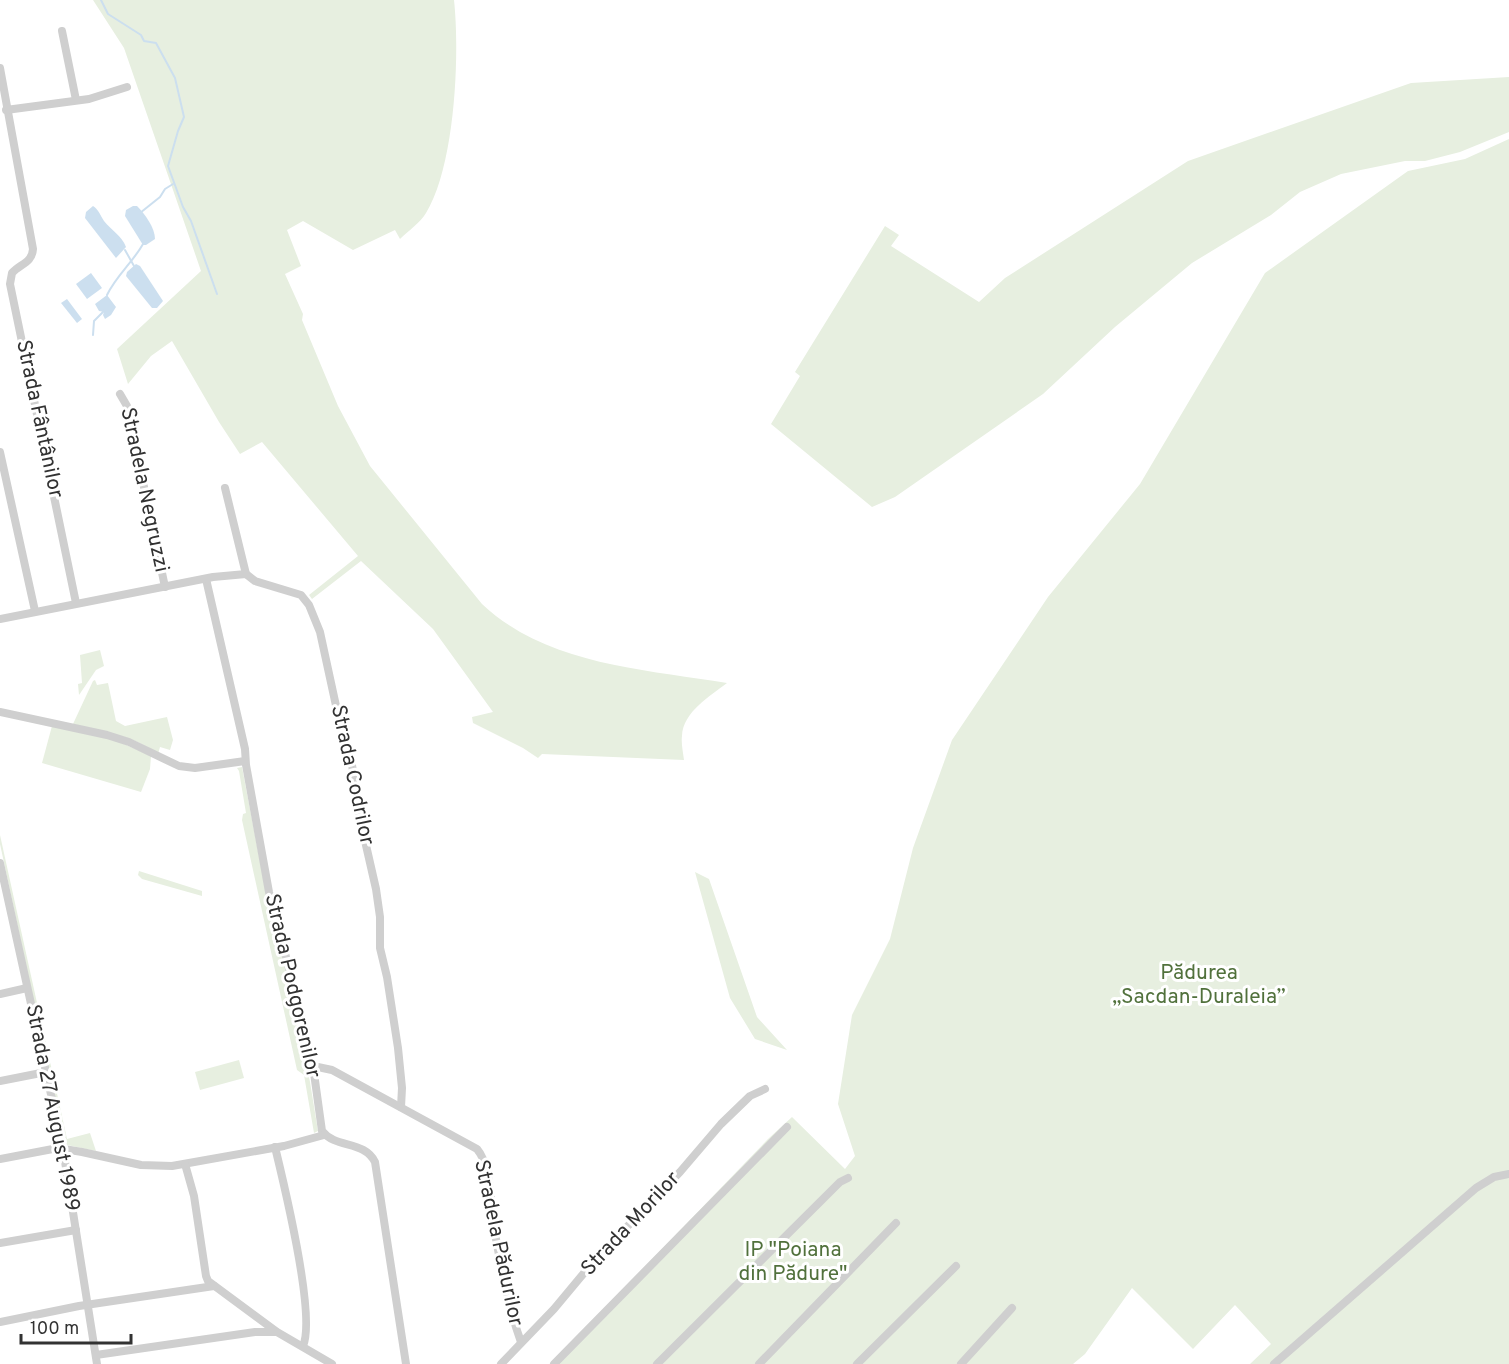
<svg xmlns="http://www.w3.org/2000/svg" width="1509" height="1364" font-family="Overpass,sans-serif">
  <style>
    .green { fill: #e7efe0 }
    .water { fill: #ccdfef }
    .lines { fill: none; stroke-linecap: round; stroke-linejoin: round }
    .stream { stroke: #ccdfef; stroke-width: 2 }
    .street { stroke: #cfcfcf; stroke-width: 8 }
    .labels { text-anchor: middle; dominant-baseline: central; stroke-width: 6; stroke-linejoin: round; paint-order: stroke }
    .street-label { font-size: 21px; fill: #323232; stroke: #fff }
    .park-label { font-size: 21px; fill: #51713c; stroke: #fff }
  </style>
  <rect width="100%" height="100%" fill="#fff"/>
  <g class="green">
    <path d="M93 0H454C460 55 455 166 426 213 420 223 408 231 400 239L395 230 353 250 303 221 287 230 301 266 285 274 303 314 302 320 338 406 370 466 482 604C547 665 643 669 727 683 710 696 683 712 682 736 681 743 683 752 684 760L542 754 538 758 523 748 473 723 472 717 493 712 433 629 361 561 312 599 309 595 358 556 262 442 240 454 219 422 172 341 151 356 128 384 117 349 201 271 124 48Z"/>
    <polygon points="1509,77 1509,132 1460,152 1425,161 1405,161 1341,174 1300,192 1271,215 1192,263 1115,327 1043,394 895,497 872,507 771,424 800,376 795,372 885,226 899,235 891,246 979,302 1005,278 1188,161 1411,83"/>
    <polygon points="1509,139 1509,1364 1250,1364 1271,1344 1235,1305 1193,1349 1132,1288 1085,1354 1073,1364 551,1364 768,1139 792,1117 845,1169 855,1156 838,1104 852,1015 890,939 913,848 952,740 1048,597 1140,484 1265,273 1408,171 1465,159"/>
    <polygon points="100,650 104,666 96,670 79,695 78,684 82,683 80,655"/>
    <path d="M95 680 97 685 108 683 116 721 125 726 167 717 173 740 170 750 160 747 158 754C136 736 101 731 73 724L93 681Z"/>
    <polygon points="52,726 113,739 151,756 150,769 141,792 42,763"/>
    <polygon points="242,767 268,904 287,971 310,1082 318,1131 314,1133 304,1075 297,1070 242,820 243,814 246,813 239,771 237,768"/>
    <polygon points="0,835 67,1139 90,1133 96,1151 67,1145 64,1142 0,844"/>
    <polygon points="139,871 202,891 202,896 142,879 138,875"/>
    <polygon points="695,872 709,879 757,1017 787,1050 755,1039 730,998"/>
    <polygon points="239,1060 244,1078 200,1090 195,1072"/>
  </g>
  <g class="water">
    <path d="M93 206C99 210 100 215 104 221 111 230 122 236 126 247L116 258 85 218 86 212Z"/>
    <path d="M133 206H137C145 214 155 228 155 239L146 245H143L125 216 126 210Z"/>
    <polygon points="136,264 140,266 163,301 157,308 152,308 126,276 127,272"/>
    <polygon points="91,273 102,288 87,299 76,284"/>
    <polygon points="107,295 116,307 111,315 105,319 103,315 104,312 99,311 95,304"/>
    <polygon points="67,299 82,319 77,323 61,303"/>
  </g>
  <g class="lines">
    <g class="stream">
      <polyline points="101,0 108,14 141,35 144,41 156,43 175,78 184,117 178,131 168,166 183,207 191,221 217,294"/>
      <polyline points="140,213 160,197 165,189 173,184"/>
      <polyline points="125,250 134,266"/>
      <path d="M107 295C116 276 133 262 143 244"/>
      <polyline points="93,335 94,321 105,310"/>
    </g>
    <g class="street">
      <polyline points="62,31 76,100"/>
      <path d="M0 68 33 249C32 263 20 264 12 273L10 284 76 603"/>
      <polyline points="6,110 89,99 127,87"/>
      <polyline points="120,394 127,406 165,587"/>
      <polyline points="0,452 35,611"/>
      <polyline points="225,488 246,574 255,581 301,595 309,605 320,632 343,738 352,765 360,819 376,889 380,917 380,948 387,977 398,1048 402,1088 401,1107"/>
      <path d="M206 579 245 749 246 765 269 892 302 1018 313 1066 322 1131C336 1149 364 1140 375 1162L406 1364"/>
      <polyline points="0,619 213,577 246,574"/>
      <polyline points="0,712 107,735 129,742 179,766 195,768 245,761"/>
      <polyline points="0,863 63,1149 97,1364"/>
      <polyline points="0,994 27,988"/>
      <path d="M313 1066 332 1070 477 1149C492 1166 491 1211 495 1234 502 1270 508 1307 521 1342"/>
      <polyline points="0,1081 46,1072"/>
      <path d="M275 1147C284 1184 316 1316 303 1346"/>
      <polyline points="0,1159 58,1148 82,1152 141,1165 172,1166 284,1146 324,1135"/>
      <polyline points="185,1164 194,1196 206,1276 208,1281 277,1332 332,1364"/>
      <polyline points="0,1243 76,1230"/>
      <polyline points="0,1322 79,1306 214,1286"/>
      <polyline points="96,1355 255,1332 276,1332"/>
      <polyline points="501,1364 554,1309 594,1261 680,1172 721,1124 750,1096 765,1089"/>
      <polyline points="554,1364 787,1127"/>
      <polyline points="657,1364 840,1182 848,1178"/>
      <polyline points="759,1364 896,1223"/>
      <polyline points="857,1364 956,1266"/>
      <polyline points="961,1364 1012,1308"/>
      <polyline points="1274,1364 1476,1188 1494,1177 1509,1174"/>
    </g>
  </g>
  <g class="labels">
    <g class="street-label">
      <text transform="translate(39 419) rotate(78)">Strada Fântânilor</text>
      <text transform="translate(144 490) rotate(78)">Stradela Negruzzi</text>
      <text transform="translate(352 775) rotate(78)">Strada Codrilor</text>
      <text transform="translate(292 986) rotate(77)">Strada Podgorenilor</text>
      <text transform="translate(52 1108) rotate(79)">Strada 27 August 1989</text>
      <text transform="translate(631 1224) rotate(-47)">Strada Morilor</text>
      <text transform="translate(498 1243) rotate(78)">Stradela Pădurilor</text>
    </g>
    <g class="park-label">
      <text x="1199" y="973">Pădurea<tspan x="1199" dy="24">„Sacdan-Duraleia”</tspan></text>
      <text x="793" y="1250">IP "Poiana<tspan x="793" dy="24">din Pădure"</tspan></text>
    </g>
  </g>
  <path d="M21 1334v9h110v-9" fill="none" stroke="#323232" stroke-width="3"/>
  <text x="30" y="1334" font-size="18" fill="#323232" stroke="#ffffff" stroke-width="4.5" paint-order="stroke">100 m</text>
</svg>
